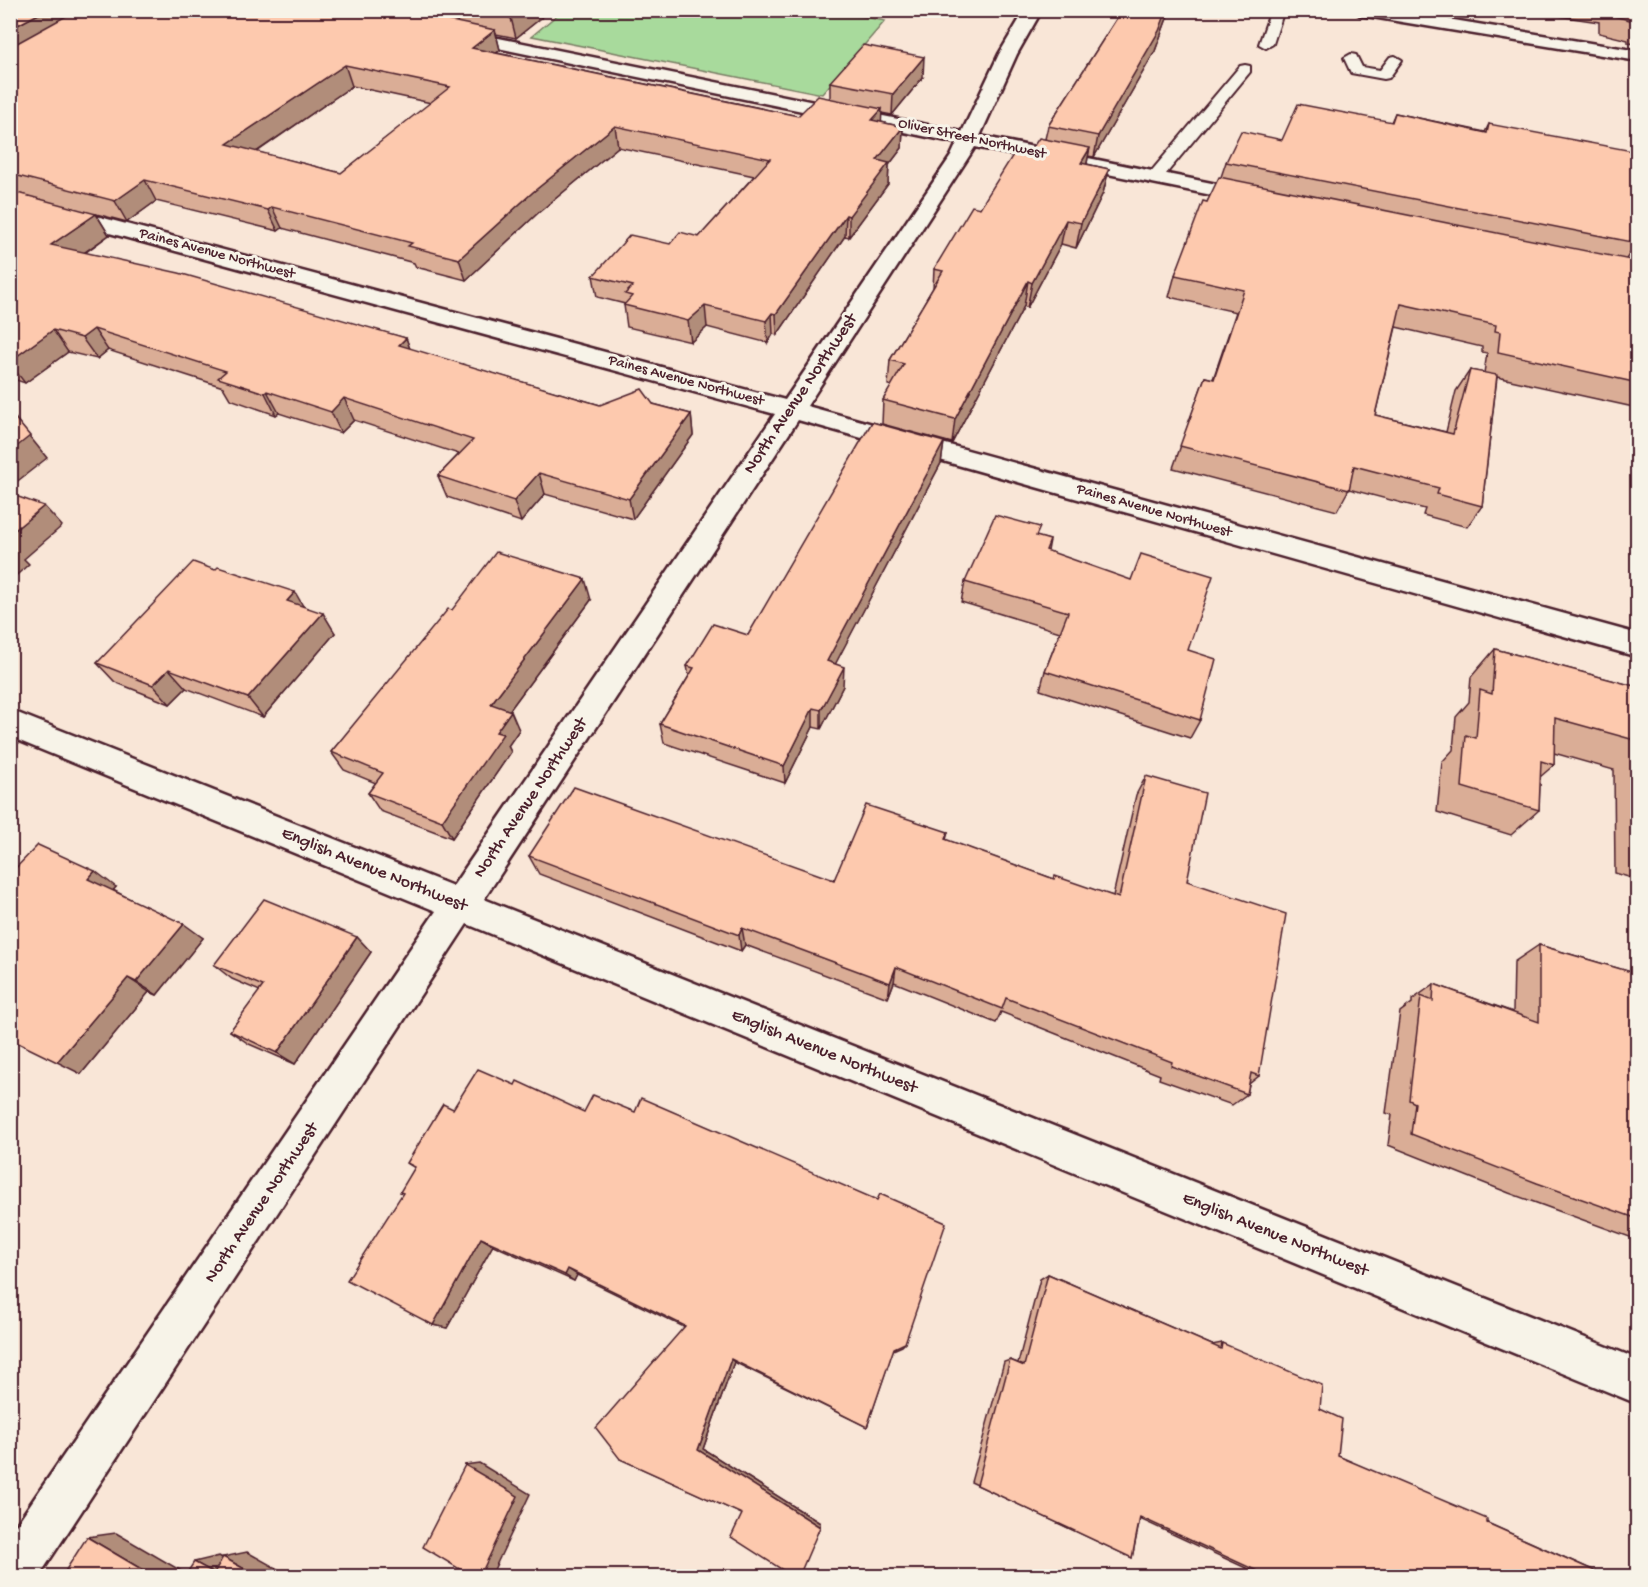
<svg xmlns="http://www.w3.org/2000/svg" width="1648" height="1587" font-family="'Gochi Hand',sans-serif">
  <style>
    .green { fill: #a8da9c; stroke: #797c64; stroke-width: 1.5 }
    .lines { fill: none; stroke-linecap: round; stroke-linejoin: round }
    .service-casing { stroke: #4a1f2b; stroke-width: 4 }
    .minor-casing { stroke: #4a1f2b; stroke-width: 5 }
    .service { fill: #f7f3e8; fill-rule: evenodd }
    .minor { fill: #f7f3e8; fill-rule: evenodd }
    .wall { fill: #daad96; stroke: #4a1f2b; stroke-width: 1.5; fill-rule: evenodd }
    .shaded-wall { fill: #b18d7a; stroke: #4a1f2b; stroke-width: 1.5 }
    .building { fill: #fdc9ae; stroke: #4a1f2b; stroke-width: 1.5; fill-rule: evenodd }
    .labels { text-anchor: middle; dominant-baseline: central; stroke-width: 6; stroke-linejoin: round; paint-order: stroke }
    .far-street-label { font-size: 15px; fill: #4a1f2b; stroke: #f7f3e8 }
    .street-label { font-size: 18px; fill: #4a1f2b; stroke: #f7f3e8 }
  </style>
  <rect width="100%" height="100%" fill="#f9e6d7"/>
  <filter id="ink" filterUnits="userSpaceOnUse"><feTurbulence type="fractalNoise" baseFrequency=".0167" numOctaves="2"/><feDisplacementMap in="SourceGraphic" scale="12" xChannelSelector="R" yChannelSelector="G"/><feConvolveMatrix kernelMatrix="1 2 1 2 8 2 1 2 1" color-interpolation-filters="sRGB"/></filter>
  <g filter="url(#ink)">
    <polygon class="green" points="563,10 830,10 885,21 822,94 532,36"/>
    <g class="lines">
      <defs>
        <g id="service">
          <polygon points="1271,10 1284,10 1273,44 1266,48 1259,44"/>
          <polygon points="1351,54 1356,55 1362,67 1380,70 1390,57 1395,56 1402,60 1389,78 1384,79 1351,73 1344,58"/>
          <polygon points="1245,65 1250,66 1250,72 1161,180 1149,180 1147,177 1149,174 1240,66"/>
        </g>
        <g id="minor">
          <polygon points="1025,10 1042,10 1017,54 980,136 1256,192 1263,194 1266,198 1263,202 1256,204 975,147 807,406 1638,634 1638,657 798,420 484,899 1638,1359 1638,1404 467,924 39,1576 10,1576 10,1534 436,911 10,737 10,710 453,886 775,414 10,206 10,193 785,400 951,156 957,143 454,39 445,34 454,29 962,132 999,54"/>
          <polygon points="1352,10 1394,10 1638,51 1638,61 1360,15"/>
        </g>
      </defs>
      <use href="#service" class="service-casing"/>
      <use href="#minor" class="minor-casing"/>
      <use href="#service" class="service"/>
      <use href="#minor" class="minor"/>
    </g>
    <g class="wall">
      <path d="M10 10H551L516 38 496 34 500 50 497 53 798 116 830 98V82L923 77 892 115 881 113V122L903 127 902 148 889 165 888 184 849 237 845 236 777 335 773 334 768 343 707 327 691 342 627 327 624 305 625 304 597 297 593 276 670 244 699 237 754 176 618 147 538 213 466 280 416 267 414 263 282 228 278 231 156 201 127 222 96 214 109 235 85 253 406 338 410 349 600 405 653 404 691 414 693 435 633 519 545 494 521 522 447 497 438 476 459 454 354 420 341 433 279 413 276 415 230 399 223 387 108 350 97 359 68 352 25 383 10 378ZM352 86 431 103 341 173 257 152Z"/>
      <polygon points="1122,10 1170,10 1155,51 1094,157 1088,156 1087,164 1109,169 1103,193 1076,248 1061,244 1027,308 1024,306 952,443 882,424 883,400 892,386 888,385 890,360 933,288 934,269 980,208 1045,139 1048,126"/>
      <polygon points="1553,10 1638,10 1638,44 1628,43 1628,40 1599,33 1599,22 1552,15"/>
      <path d="M1395 113 1485 132 1489 124 1637 243 1626 259 1635 285 1638 286V408L1497 377 1482 506 1467 527 1423 515 1425 509 1349 489 1337 511 1173 468 1205 377 1213 379 1236 312 1169 297 1175 275 1207 202 1221 177 1226 162 1282 140 1391 122ZM1396 327 1482 347V352L1487 353 1484 373 1470 370 1456 391 1446 432 1375 415Z"/>
      <polygon points="944,442 941,463 835,664 843,686 821,729 813,727 785,783 664,743 660,724 689,676 687,666 748,635"/>
      <polygon points="1038,537 1050,540 1048,551 1188,650 1200,720 1190,738 1040,690 1045,671 1060,632 961,602 965,582"/>
      <polygon points="215,570 303,606 335,633 263,717 186,688 170,704 115,682 97,663"/>
      <polygon points="591,600 509,711 519,730 508,746 511,752 452,838 380,811 368,793 376,783 344,770 331,752 452,610"/>
      <polygon points="1495,649 1638,687 1638,880 1615,873 1614,770 1554,753 1554,765 1540,777 1539,810 1511,835 1437,812 1442,762 1453,750 1456,717 1469,702 1471,677"/>
      <polygon points="1146,776 1187,881 1259,1076 1249,1084 1247,1094 1232,1105 1159,1079 1160,1075 1001,1012 996,1023 894,982 888,998 745,945 741,951 539,874 529,856 834,880 948,832 946,840 1054,879 1113,896 1136,795"/>
      <polygon points="10,874 116,887 113,890 203,938 157,995 149,992 81,1074"/>
      <polygon points="357,937 371,952 295,1064 249,1044 230,1031 260,991 232,979 214,965"/>
      <polygon points="1539,945 1638,974 1638,1240 1509,1193 1388,1145 1392,1115 1386,1113 1400,1012 1412,1003 1412,1000 1434,984 1513,1012 1514,962"/>
      <polygon points="407,1163 905,1343 902,1346 893,1350 867,1427 734,1362 703,1449 820,1523 742,1514 620,1459 684,1327 577,1275 574,1281 493,1245 447,1328 433,1325 403,1193 415,1168"/>
      <polygon points="1048,1274 1212,1345 1222,1343 1320,1409 1338,1456 1606,1576 1263,1576 1140,1519 1132,1558 971,1482 1004,1362 1010,1360 1018,1363 1040,1279"/>
    </g>
    <g class="shaded-wall">
      <polygon points="46,10 93,10 10,56 10,29"/>
      <polygon points="521,10 551,10 516,38 511,18"/>
      <polygon points="1167,10 1170,10 1155,51 1094,157 1098,136"/>
      <polygon points="495,30 500,50 477,68 472,48"/>
      <polygon points="924,57 923,77 892,115 893,94"/>
      <polygon points="345,65 352,86 237,165 227,144"/>
      <polygon points="882,109 881,129 872,120"/>
      <polygon points="615,126 618,147 538,213 466,280 459,259 533,192"/>
      <polygon points="903,127 902,148 889,165 888,184 849,237 849,216 877,160"/>
      <polygon points="1090,148 1085,172 1081,163"/>
      <polygon points="1109,169 1103,193 1076,248 1081,223"/>
      <polygon points="145,180 156,201 127,222 115,201"/>
      <polygon points="272,207 282,228 278,231 268,210"/>
      <polygon points="96,214 109,235 65,266 51,245"/>
      <polygon points="846,215 845,236 777,335 776,314"/>
      <polygon points="1066,220 1061,244 1027,308 1032,283"/>
      <polygon points="1028,281 1024,306 952,443 955,419"/>
      <polygon points="705,306 707,327 691,342 688,321"/>
      <polygon points="772,313 773,334 768,343 766,321"/>
      <polygon points="94,329 108,350 97,359 82,338"/>
      <polygon points="53,330 68,352 25,383 10,364 10,361"/>
      <polygon points="406,338 414,360 399,345"/>
      <polygon points="267,391 279,413 276,415 265,393"/>
      <polygon points="344,398 354,420 341,433 331,412"/>
      <polygon points="10,412 47,458 10,487"/>
      <polygon points="691,414 693,435 633,519 629,499"/>
      <polygon points="944,442 941,463 827,680 827,661"/>
      <polygon points="539,473 545,494 521,522 514,501"/>
      <polygon points="44,506 62,526 24,559 29,564 10,581 10,534"/>
      <polygon points="585,579 591,600 500,723 491,704"/>
      <polygon points="295,592 307,613 287,601"/>
      <polygon points="323,613 335,633 263,717 248,698"/>
      <polygon points="844,667 843,686 821,729 821,710"/>
      <polygon points="169,669 186,688 170,704 153,685"/>
      <polygon points="813,708 813,727 785,783 784,766"/>
      <polygon points="511,711 519,730 508,746 511,752 452,838 442,821 496,732"/>
      <polygon points="95,871 116,887 109,895 88,879"/>
      <polygon points="184,924 203,938 157,995 136,982"/>
      <polygon points="742,928 745,945 741,951 739,935"/>
      <polygon points="357,937 371,952 295,1064 277,1053"/>
      <polygon points="896,967 894,982 888,998 890,983"/>
      <polygon points="128,978 149,992 81,1074 57,1062"/>
      <polygon points="481,1238 493,1245 447,1328 433,1325"/>
      <polygon points="568,1269 577,1275 574,1281 565,1275"/>
      <polygon points="731,1359 734,1362 703,1449 820,1523 820,1527 698,1450"/>
      <polygon points="479,1463 530,1494 492,1574 487,1576 480,1576 465,1465"/>
      <polygon points="116,1533 190,1576 153,1576 87,1537"/>
      <polygon points="247,1552 290,1576 257,1576 223,1557"/>
      <polygon points="219,1556 238,1568 214,1573 194,1562"/>
    </g>
    <g class="building">
      <polygon points="10,10 46,10 10,29"/>
      <path d="M77 10H398L495 30 472 48 798 116 818 96 882 109 872 120 903 127 877 160 889 163 849 216 846 215 776 314 772 313 766 321 705 306 688 321 624 305 632 296 625 294 633 286 593 276 630 235 670 244 680 232 699 237 770 159 615 126 533 192 459 259 408 246 412 243 272 207 268 210 145 180 115 201 10 174V47ZM345 65 450 87 341 173 227 144Z"/>
      <polygon points="474,10 521,10 511,18"/>
      <polygon points="1122,10 1167,10 1159,31 1098,136 1048,126"/>
      <polygon points="1609,10 1638,10 1638,22 1609,15"/>
      <polygon points="863,45 924,57 893,94 830,82"/>
      <polygon points="1298,104 1392,122 1395,113 1487,133 1489,124 1638,152 1637,243 1226,162 1241,131 1282,140"/>
      <polygon points="1039,138 1090,148 1081,163 1109,169 1081,223 1066,220 1032,283 1028,281 955,419 883,400 904,364 890,360 943,271 934,269 972,206 980,208 1016,150 1029,153"/>
      <polygon points="1219,177 1636,261 1635,285 1638,286 1638,383 1498,352 1500,332 1495,331 1496,325 1401,304 1375,415 1453,434 1470,370 1497,375 1482,506 1437,494 1439,488 1354,466 1349,490 1180,446 1205,377 1214,379 1244,290 1175,275 1203,201 1207,202"/>
      <polygon points="10,191 96,214 51,245 179,273 406,338 399,345 600,405 642,389 653,404 691,414 629,499 539,473 514,501 438,476 473,440 344,398 331,412 267,391 265,393 218,378 226,371 94,329 82,338 53,330 10,361"/>
      <polygon points="10,412 30,436 10,452"/>
      <polygon points="872,422 944,442 827,661 844,667 821,710 813,708 784,766 660,724 694,668 687,666 713,624 748,635"/>
      <polygon points="10,494 44,506 10,534"/>
      <polygon points="995,515 1040,527 1036,536 1050,540 1046,550 1131,580 1141,554 1213,576 1188,650 1216,659 1200,720 1045,671 1068,612 965,582"/>
      <polygon points="496,552 585,579 491,704 511,711 496,732 503,734 442,821 368,793 383,773 331,752 448,609 452,610"/>
      <polygon points="193,562 215,570 218,567 295,592 287,601 323,613 248,698 169,669 153,685 97,663"/>
      <polygon points="1495,649 1638,687 1638,741 1555,718 1554,765 1541,761 1539,810 1462,787 1466,735 1476,738 1480,690 1492,694"/>
      <polygon points="1146,776 1205,793 1187,881 1286,914 1259,1076 1251,1073 1247,1094 1171,1066 1172,1062 1006,998 1002,1009 896,967 890,983 742,928 739,935 529,856 574,787 834,880 866,805 948,832 945,839 1054,879 1055,876 1119,898"/>
      <polygon points="38,845 95,871 88,879 184,924 136,982 128,978 57,1062 10,1039 10,874"/>
      <polygon points="264,899 357,937 277,1053 230,1031 263,986 214,965"/>
      <polygon points="1539,945 1638,974 1638,1219 1537,1183 1411,1134 1415,1103 1409,1100 1421,996 1433,1001 1434,984 1539,1022"/>
      <polygon points="478,1069 515,1085 517,1081 584,1112 593,1095 635,1112 641,1098 877,1200 880,1194 946,1223 905,1343 894,1348 867,1427 731,1359 698,1450 820,1527 799,1576 792,1576 731,1537 742,1514 620,1459 596,1428 685,1326 568,1269 565,1275 481,1238 433,1325 347,1280 403,1193 400,1192 415,1167 407,1163 443,1104 453,1109"/>
      <polygon points="1048,1274 1221,1349 1222,1343 1322,1385 1320,1409 1342,1419 1338,1456 1487,1519 1487,1523 1606,1576 1268,1576 1140,1517 1132,1558 977,1485 1010,1360 1024,1366"/>
      <polygon points="465,1465 518,1496 480,1576 471,1576 423,1547"/>
      <polygon points="87,1537 153,1576 62,1576"/>
      <polygon points="223,1557 257,1576 185,1576 194,1562 214,1573"/>
    </g>
  </g>
  <g class="labels">
    <g class="far-street-label">
      <text transform="translate(972 139) rotate(12)">Oliver Street Northwest</text>
      <text transform="translate(217 254) rotate(15)">Paines Avenue Northwest</text>
      <text transform="translate(686 381) rotate(15)">Paines Avenue Northwest</text>
      <text transform="translate(1154 511) rotate(16)">Paines Avenue Northwest</text>
    </g>
    <g class="street-label">
      <text transform="translate(801 394) rotate(-56)">North Avenue Northwest</text>
      <text transform="translate(531 798) rotate(-56)">North Avenue Northwest</text>
      <text transform="translate(374 870) rotate(22)">English Avenue Northwest</text>
      <text transform="translate(824 1052) rotate(22)">English Avenue Northwest</text>
      <text transform="translate(262 1203) rotate(-56)">North Avenue Northwest</text>
      <text transform="translate(1275 1235) rotate(22)">English Avenue Northwest</text>
    </g>
  </g>
  <rect width="1648" height="1587" fill="none" stroke="#f7f3e8" stroke-width="36"/>
  <rect x="18" y="18" width="1612" height="1551" fill="none" stroke="#4a1f2b" stroke-width="2" filter="url(#ink)"/>
</svg>
